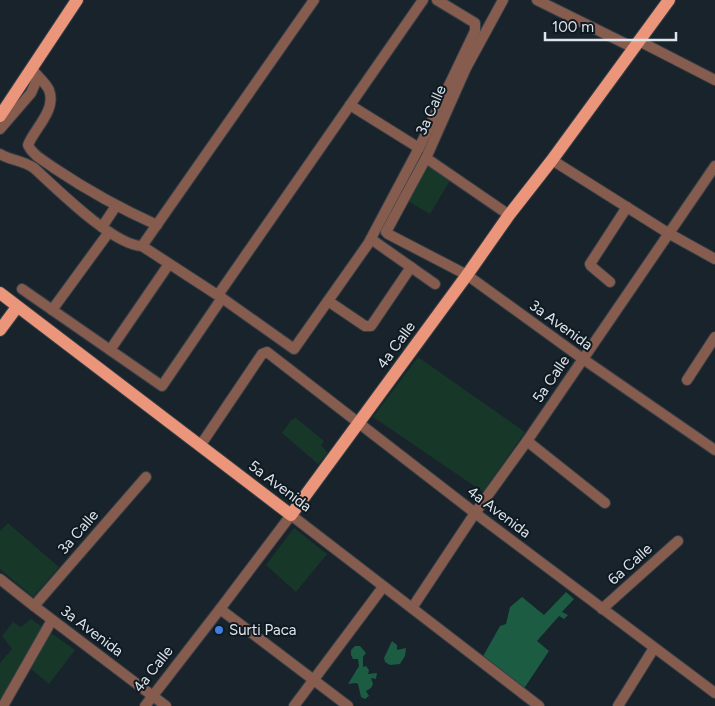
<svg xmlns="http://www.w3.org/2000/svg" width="715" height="706" font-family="Figtree,sans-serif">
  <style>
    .green { fill: #173729 }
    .forest { fill: #1b5c42 }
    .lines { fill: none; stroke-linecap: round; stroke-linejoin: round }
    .minor-casing { stroke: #343e46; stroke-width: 12 }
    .major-casing { stroke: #343e46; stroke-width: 14 }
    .minor { stroke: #865c4f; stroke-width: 10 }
    .major { stroke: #eb967b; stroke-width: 12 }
    .shop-dot { fill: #3f7fe0; stroke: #0f1921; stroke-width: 2 }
    .labels { text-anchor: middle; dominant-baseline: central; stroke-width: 4; stroke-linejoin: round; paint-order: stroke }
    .street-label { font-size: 15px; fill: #dde4ea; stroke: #0f1921 }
    .poi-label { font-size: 15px; fill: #dde4ea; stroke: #0f1921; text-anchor: start }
  </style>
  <rect width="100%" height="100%" fill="#18232b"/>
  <g class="green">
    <polygon points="427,163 452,177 430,214 406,200"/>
    <polygon points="418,357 525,432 483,492 373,417"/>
    <polygon points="296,418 324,441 321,445 328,453 318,464 282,433 291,420"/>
    <polygon points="8,523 59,567 33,597 0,569 0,531"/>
    <polygon points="294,528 327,554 296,592 266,565"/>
    <polygon points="31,619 75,650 49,684 31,669 8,706 0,706 0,663 12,649 2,636 13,622 21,627"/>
  </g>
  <g class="forest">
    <polygon points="566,592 574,599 562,612 568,615 564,619 559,616 537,641 549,651 523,690 482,658 500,626 506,624 510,607 522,597 544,615"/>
    <polygon points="392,641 397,645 397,650 406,648 405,656 400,664 390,665 385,662 384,658"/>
    <polygon points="355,646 360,646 366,653 363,657 363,667 366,666 369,670 368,674 377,673 376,679 371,678 373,684 371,688 366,691 369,696 365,699 361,697 358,684 356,683 348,684 359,666 358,659 353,659 351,655 351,650"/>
  </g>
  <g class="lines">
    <defs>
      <g id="minor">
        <polyline points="503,0 466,68 426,158 386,232 388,234 467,275 583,359 715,450"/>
        <polyline points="537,0 634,48"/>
        <polyline points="639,41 715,80"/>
        <path d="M31 68C36 75 46 83 49 90 57 110 34 129 28 145 33 156 45 161 54 168 87 190 121 209 157 225"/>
        <polyline points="350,105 419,148"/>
        <polyline points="0,129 31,93 38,77"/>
        <path d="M0 154C12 161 22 160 34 168 56 188 114 246 142 246L222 298 294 349 368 244 419 148 475 31V23L437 0"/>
        <polyline points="426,158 509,215"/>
        <polyline points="552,160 668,233 715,259"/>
        <polyline points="102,227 116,206"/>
        <polyline points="371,239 435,284"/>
        <polyline points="142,246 314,0"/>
        <polyline points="610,282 591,266 590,264 627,207"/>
        <polyline points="22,289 162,386 222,298"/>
        <polyline points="218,295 423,0"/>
        <polyline points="328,301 365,326 371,326 411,267"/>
        <polyline points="52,310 109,232"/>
        <polyline points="110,350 169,264"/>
        <polyline points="687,380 715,337"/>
        <polyline points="527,441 605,503"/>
        <polyline points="200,446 262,354 267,352 475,513 715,693"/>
        <polyline points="0,579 34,606 166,706"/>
        <polyline points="34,606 146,477"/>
        <polyline points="412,608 475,513 527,441 715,166"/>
        <polyline points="220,609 348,706"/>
        <polyline points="602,609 678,541"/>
        <polyline points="3,706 52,620"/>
        <polyline points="145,706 220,609 291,515 539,706"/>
        <polyline points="294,706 383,587"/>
        <polyline points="618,706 654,648"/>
      </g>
      <g id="major">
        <polyline points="0,116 77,0"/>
        <polyline points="0,293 291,515 467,275 509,215 552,160 669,0"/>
        <polyline points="0,330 17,307"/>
      </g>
    </defs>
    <use href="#minor" class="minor-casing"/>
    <use href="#major" class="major-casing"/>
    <use href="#minor" class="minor"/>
    <use href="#major" class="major"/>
  </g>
  <circle class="shop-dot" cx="219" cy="630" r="5"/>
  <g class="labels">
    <g class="street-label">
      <text transform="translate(431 110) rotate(-66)">3a Calle</text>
      <text transform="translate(561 325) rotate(36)">3a Avenida</text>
      <text transform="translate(396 345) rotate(-54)">4a Calle</text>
      <text transform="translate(551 379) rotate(-56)">5a Calle</text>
      <text transform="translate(280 486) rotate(37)">5a Avenida</text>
      <text transform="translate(499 512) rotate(37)">4a Avenida</text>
      <text transform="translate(78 532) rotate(-49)">3a Calle</text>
      <text transform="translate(630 564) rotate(-42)">6a Calle</text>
      <text transform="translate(92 631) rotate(37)">3a Avenida</text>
      <text transform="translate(153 669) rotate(-52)">4a Calle</text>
    </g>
    <g class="poi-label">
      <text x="229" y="630">Surti Paca</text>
    </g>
  </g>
  <path d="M545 32v8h131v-8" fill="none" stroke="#dde4ea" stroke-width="2.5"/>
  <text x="552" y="32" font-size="15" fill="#dde4ea" stroke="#0f1921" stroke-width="4" paint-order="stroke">100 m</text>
</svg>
